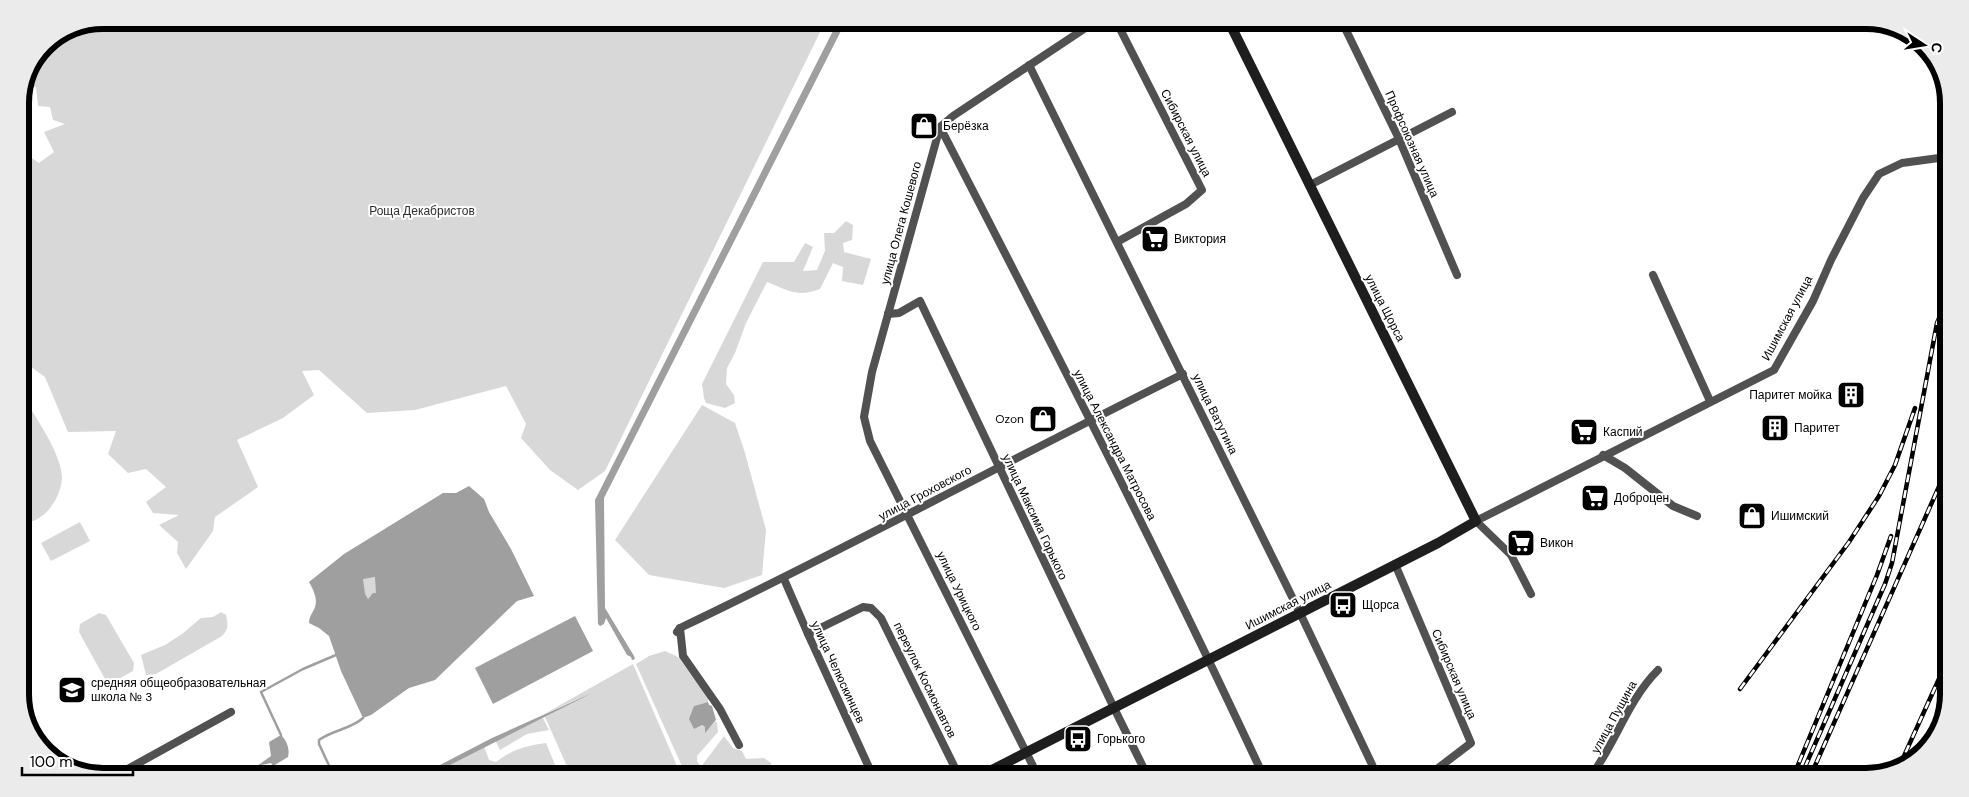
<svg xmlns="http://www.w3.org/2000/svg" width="1969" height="797" font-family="'DM Sans',sans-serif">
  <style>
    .green { fill: #d8d8d8 }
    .water { fill: #9f9f9f; fill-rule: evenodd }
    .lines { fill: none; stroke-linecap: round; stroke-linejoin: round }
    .stream { stroke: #9f9f9f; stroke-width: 2.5 }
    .minor { stroke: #515151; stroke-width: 8 }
    .secondary { stroke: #1e1e1e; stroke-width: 10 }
    .rail-casing { stroke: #000; stroke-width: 4.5 }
    .rail { stroke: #fff; stroke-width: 2.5; stroke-dasharray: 8; stroke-linecap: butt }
    .labels { text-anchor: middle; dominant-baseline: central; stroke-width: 4; stroke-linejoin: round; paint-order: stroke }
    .poi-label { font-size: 12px; fill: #000; stroke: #fff; text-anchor: start }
    .street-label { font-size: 12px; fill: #000; stroke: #fff }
    .park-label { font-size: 12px; fill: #2f2f2f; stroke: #fff }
    .rim { fill: none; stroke: #000; stroke-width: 6 }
  </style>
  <rect width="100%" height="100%" fill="#fff"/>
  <g class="green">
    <polygon points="103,20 825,22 605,471 578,490 550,470 521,438 526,424 506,386 415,410 367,413 319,370 302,371 314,395 283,418 237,440 258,487 215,517 213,531 186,569 177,553 178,542 159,525 179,515 153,513 146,502 166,487 146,469 128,473 108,454 116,431 68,432 45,377 20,359 20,295 30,282 27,272 20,268 20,153 26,154 39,163 54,152 44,132 65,124 53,120 50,107 38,106 36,87 25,87 44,44"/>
    <path d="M846 221 853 225 852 240 843 243 844 252 871 259 863 285 842 281 843 267 833 263 820 289C797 298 788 290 767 282L746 323 735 353 727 368 726 384 734 395 735 403 725 408 706 403 704 398 702 384 763 262H794L805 243 813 247 803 271 817 270 825 251 824 233H834Z"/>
    <path d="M20 391C33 414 61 452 62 477 62 484 59 493 56 499 46 516 39 520 20 525Z"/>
    <polygon points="702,405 735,423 745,453 766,530 762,575 724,588 649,575 615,540"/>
    <polygon points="80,522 90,541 51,561 41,543"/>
    <polygon points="376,577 376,594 368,599 364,594 362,578"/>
    <path d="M221 612 226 615C228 624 229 629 222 636L156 674 146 675 141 655 165 645 182 634 201 618 213 617Z"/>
    <polygon points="99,613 106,615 134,663 133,671 113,682 105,679 79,632 80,624"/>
    <polygon points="665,651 678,657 708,697 708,702 694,706 701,725 705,727 705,732 715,722 717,722 718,732 697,756 697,761 701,767 724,736 733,748 742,751 746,759 764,758 771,763 773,773 685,773 636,664 649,656"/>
    <polygon points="633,664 680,773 570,773 545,717 580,698 544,714"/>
    <polygon points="543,718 549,730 527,734 500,750 495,740"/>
    <path d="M546 743 558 772H444V768L484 746 489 760 496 762C511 750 528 745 546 743Z"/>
  </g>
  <g class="water">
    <polygon points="837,23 845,23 604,498 605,608 634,656 635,659 632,660 631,657 627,655 606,618 604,624 600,626 598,624 595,500"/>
    <path d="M469 486 484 499 489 512 511 549 534 596 517 601 435 680 409 688 371 715 363 718 341 671 329 636 319 628 309 623C309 616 313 613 315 607 318 599 313 589 309 582L344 554 443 493H456ZM375 577 376 593H373L368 599 365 594 363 579Z"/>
    <polygon points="575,616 593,651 493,704 475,668"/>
    <polygon points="592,693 444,768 444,772 439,772 438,766 492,738"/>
    <polygon points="708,702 709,705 712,706 716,720 705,733 705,727 702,725 694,729 689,719 694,706"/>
    <path d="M281 735C287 741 290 749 288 757L273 766 271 763 257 766 271 756 269 742Z"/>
  </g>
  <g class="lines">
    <g class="stream">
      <polyline points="281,735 261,692 303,669 336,655"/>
      <path d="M332 772 319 744V740C333 730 351 729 363 718"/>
    </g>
    <g class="minor">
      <polyline points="1117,23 1202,190 1186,204 1117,242"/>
      <polyline points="1343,24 1399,139 1457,275"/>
      <polyline points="1029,65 1300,613 1377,775"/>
      <path d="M940 127C1051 342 1161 556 1263 775"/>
      <polyline points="1310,185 1452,112"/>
      <polyline points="1653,275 1710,401"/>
      <polyline points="888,314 899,313 920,301 1114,708 1147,775"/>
      <polyline points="1603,455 1625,468 1673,506 1697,516"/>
      <polyline points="1395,564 1471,743 1429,775"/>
      <polyline points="784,579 808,634 872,774"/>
      <polyline points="1531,594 1511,555 1476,521 1774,370 1813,301 1831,260 1863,198 1879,174 1902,163 1939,158 1948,154"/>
      <polyline points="680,628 683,656 720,709 739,745"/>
      <path d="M677 632 680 628C850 547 1015 457 1183 374"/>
      <polyline points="808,634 863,607 871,608 881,618 958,774"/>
      <polyline points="124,771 231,712"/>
      <polyline points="1037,774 870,441 864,417 872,372 940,127 953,116 1093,23"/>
      <path d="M1591 776C1616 742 1628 700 1658 670"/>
    </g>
    <polyline class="secondary" points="984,774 1438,543 1476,521 1230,24"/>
    <defs>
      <g id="rail">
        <polyline points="1740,689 1849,542 1879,496 1895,465 1915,408"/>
        <polyline points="1805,767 1885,584 1892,563 1937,323 1947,299"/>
        <polyline points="1899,767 1943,670"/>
        <polyline points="1793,777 1877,575 1891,536"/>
        <polyline points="1810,777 1945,473"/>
      </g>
    </defs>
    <use href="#rail" class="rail-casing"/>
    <use href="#rail" class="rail"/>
  </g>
  <defs>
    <symbol id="shop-square" viewBox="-11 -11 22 22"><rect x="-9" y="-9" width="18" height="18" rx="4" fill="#000" stroke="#fff"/><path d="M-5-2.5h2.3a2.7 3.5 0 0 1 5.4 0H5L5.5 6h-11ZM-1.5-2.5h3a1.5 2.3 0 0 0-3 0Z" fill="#fff"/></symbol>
    <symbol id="supermarket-square" viewBox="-11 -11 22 22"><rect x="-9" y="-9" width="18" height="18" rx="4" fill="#000" stroke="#fff"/><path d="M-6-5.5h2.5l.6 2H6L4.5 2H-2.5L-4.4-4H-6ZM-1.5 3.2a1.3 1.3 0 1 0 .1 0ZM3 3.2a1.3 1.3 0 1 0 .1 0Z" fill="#fff"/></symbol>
    <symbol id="building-square" viewBox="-11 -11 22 22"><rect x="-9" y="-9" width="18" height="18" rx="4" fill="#000" stroke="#fff"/><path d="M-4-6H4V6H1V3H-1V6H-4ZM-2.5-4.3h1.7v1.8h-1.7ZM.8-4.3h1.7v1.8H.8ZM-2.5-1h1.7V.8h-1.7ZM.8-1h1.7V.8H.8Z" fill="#fff"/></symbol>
    <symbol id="bus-square" viewBox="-11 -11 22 22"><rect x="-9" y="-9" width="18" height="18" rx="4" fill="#000" stroke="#fff"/><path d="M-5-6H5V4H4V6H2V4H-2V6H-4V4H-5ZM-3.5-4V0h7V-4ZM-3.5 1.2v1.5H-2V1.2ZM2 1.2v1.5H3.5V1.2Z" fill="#fff"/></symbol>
    <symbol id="school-square" viewBox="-11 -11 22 22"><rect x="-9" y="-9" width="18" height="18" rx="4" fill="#000" stroke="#fff"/><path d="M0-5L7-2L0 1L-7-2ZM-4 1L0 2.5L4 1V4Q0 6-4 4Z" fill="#fff"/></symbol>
  </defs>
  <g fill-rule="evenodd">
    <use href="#shop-square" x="908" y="110" width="32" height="32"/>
    <use href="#supermarket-square" x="1139" y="223" width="32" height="32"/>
    <use href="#building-square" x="1835" y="379" width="32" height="32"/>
    <use href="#shop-square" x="1027" y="403" width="32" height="32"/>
    <use href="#building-square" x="1759" y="412" width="32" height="32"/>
    <use href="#supermarket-square" x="1568" y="416" width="32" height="32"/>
    <use href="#supermarket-square" x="1579" y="482" width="32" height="32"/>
    <use href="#shop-square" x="1736" y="500" width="32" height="32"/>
    <use href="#supermarket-square" x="1505" y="527" width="32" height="32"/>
    <use href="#bus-square" x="1327" y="589" width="32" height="32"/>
    <use href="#school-square" x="56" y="674" width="32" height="32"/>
    <use href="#bus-square" x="1062" y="723" width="32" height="32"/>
  </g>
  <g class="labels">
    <g class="poi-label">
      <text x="943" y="126">Берёзка</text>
      <text x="1174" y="239">Виктория</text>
      <text x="1832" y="395" text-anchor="end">Паритет мойка</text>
      <text x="1024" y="419" text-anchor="end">Ozon</text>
      <text x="1794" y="428">Паритет</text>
      <text x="1603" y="432">Каспий</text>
      <text x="1614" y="498">Доброцен</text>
      <text x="1771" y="516">Ишимский</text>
      <text x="1540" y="543">Викон</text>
      <text x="1362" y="605">Щорса</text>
      <text x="91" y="683">средняя общеобразовательная<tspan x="91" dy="14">школа № 3</tspan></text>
      <text x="1097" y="739">Горького</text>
    </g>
    <g class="street-label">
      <text transform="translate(1186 133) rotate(63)">Сибирская улица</text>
      <text transform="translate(1412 144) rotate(66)">Профсоюзная улица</text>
      <text transform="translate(901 223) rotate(-75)">улица Олега Кошевого</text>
      <text transform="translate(1385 308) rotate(63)">улица Щорса</text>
      <text transform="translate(1787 318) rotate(-62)">Ишимская улица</text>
      <text transform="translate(1215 414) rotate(64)">улица Ватутина</text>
      <text transform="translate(1115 445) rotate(63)">улица Александра Матросова</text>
      <text transform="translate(925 493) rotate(-28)">улица Гроховского</text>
      <text transform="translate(1035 517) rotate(65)">улица Максима Горького</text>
      <text transform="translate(959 591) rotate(64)">улица Урицкого</text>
      <text transform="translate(1288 605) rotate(-27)">Ишимская улица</text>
      <text transform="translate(838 672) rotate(65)">улица Челюскинцев</text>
      <text transform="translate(1454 674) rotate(67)">Сибирская улица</text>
      <text transform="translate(925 680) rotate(64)">переулок Космонавтов</text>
      <text transform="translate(1614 717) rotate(-61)">улица Пущина</text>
    </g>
    <g class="park-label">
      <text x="422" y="211">Роща Декабристов</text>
    </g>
  </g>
  <path d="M0 0H1969V797H0ZM103 29H1866A74 74 0 0 1 1940 103V694A74 74 0 0 1 1866 768H103A74 74 0 0 1 29 694V103A74 74 0 0 1 103 29Z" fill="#ebebeb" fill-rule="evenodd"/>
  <path class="rim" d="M103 29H1866A74 74 0 0 1 1940 103V694A74 74 0 0 1 1866 768H103A74 74 0 0 1 29 694V103A74 74 0 0 1 103 29Z"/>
  <g transform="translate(1924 45) rotate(102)" stroke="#ffffff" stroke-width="4" paint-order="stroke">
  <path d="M0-4L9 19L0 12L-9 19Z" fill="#000000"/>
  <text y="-8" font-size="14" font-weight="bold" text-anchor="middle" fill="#000000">С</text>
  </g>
  <path d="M22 767v8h111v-8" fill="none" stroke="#000000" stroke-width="2.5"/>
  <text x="30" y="767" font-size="15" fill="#000000" stroke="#ffffff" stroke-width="4" paint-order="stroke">100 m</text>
</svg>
